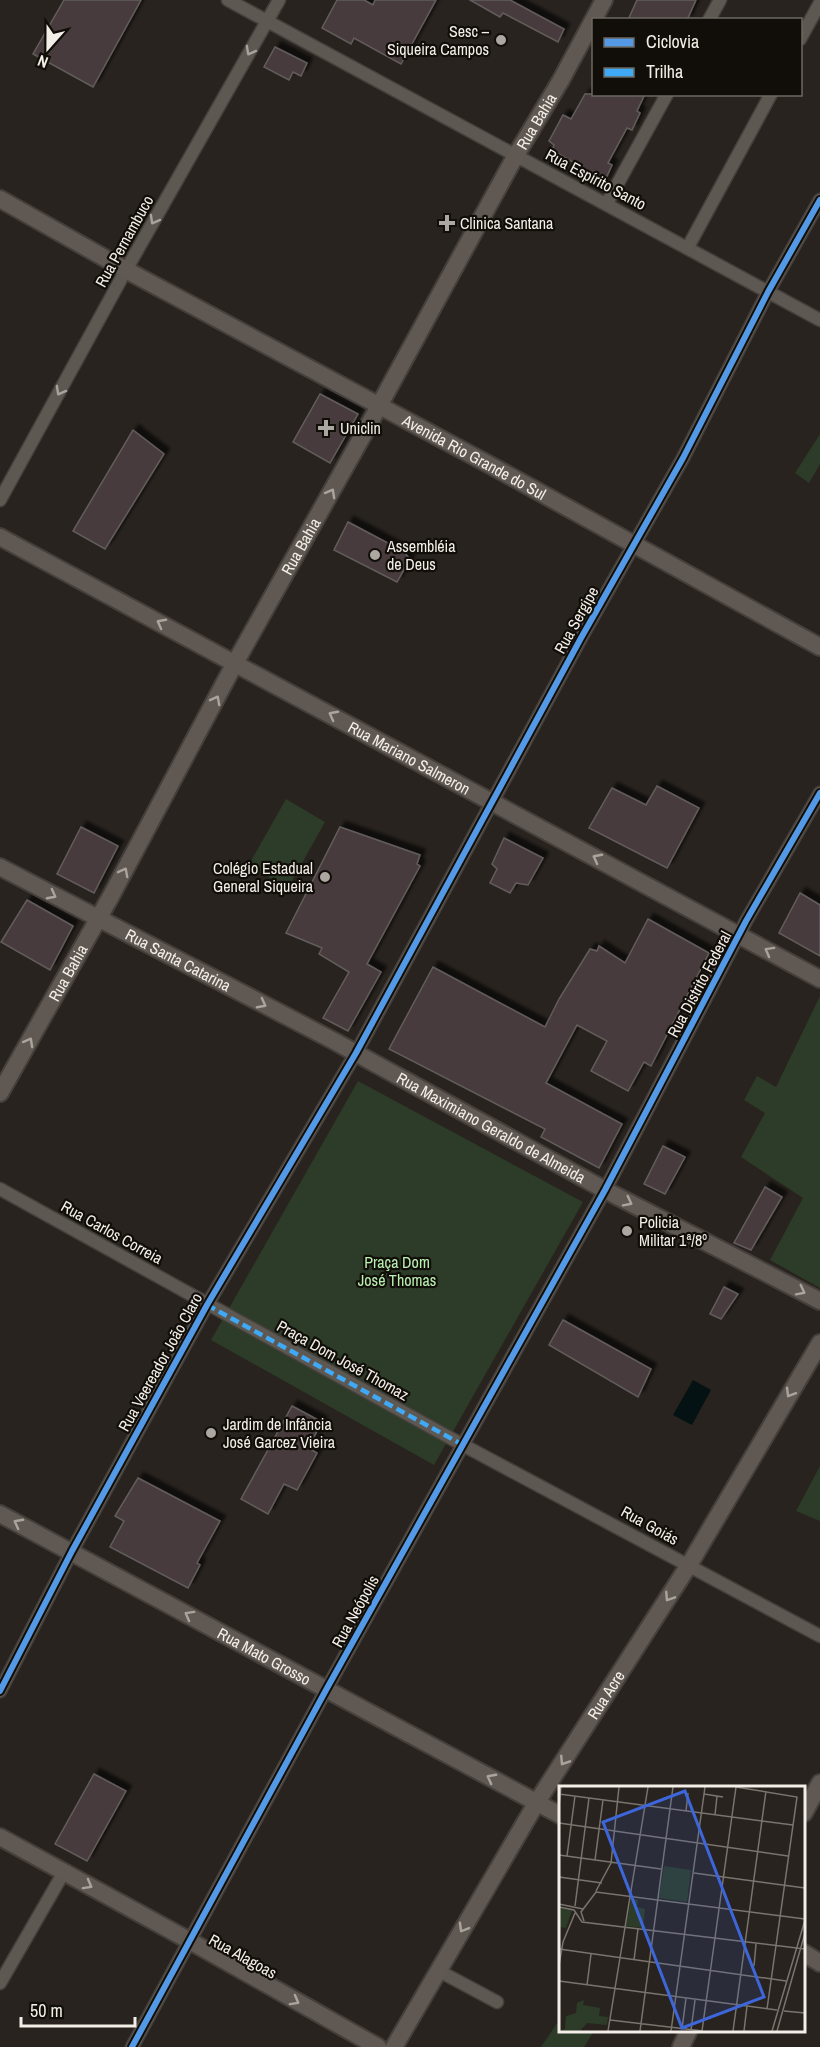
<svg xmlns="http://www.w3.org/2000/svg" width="820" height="2047" font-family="'Archivo Narrow',sans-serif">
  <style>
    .green { fill: #2c3c28 }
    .water { fill: #041213 }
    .building { fill: #473b3c; stroke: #625d5c; stroke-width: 1.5; filter: url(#shadow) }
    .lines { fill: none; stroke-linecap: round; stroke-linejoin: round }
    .street-casing { stroke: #443f3b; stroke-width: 15 }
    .secondary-casing { stroke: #443f3b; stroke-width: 20 }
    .street { stroke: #5e5852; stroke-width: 12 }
    .secondary { stroke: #605953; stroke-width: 16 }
    .quiet { stroke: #3fa9f5; stroke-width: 4.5; stroke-dasharray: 9 4.5; stroke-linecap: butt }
    .cycleway-casing { stroke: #110e09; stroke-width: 10 }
    .cycleway { stroke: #5399e6; stroke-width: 6 }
    .oneway { stroke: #a8a39c }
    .oneway2 { stroke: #aaa49d }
    .poi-dot { fill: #aca7a1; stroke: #110e09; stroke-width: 2 }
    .labels { text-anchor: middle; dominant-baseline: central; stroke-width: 4.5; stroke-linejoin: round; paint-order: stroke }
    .poi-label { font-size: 16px; fill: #f3eee7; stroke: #110e09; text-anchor: start }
    .street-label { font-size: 16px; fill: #f3eee7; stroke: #110e09 }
    .park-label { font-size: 16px; fill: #b9f0b0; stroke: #110e09 }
    .inset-road { fill: none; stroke: #79746e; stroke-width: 1.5 }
    .view { fill: #3d66da; fill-opacity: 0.15; stroke: #3d66da; stroke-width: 3 }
    .inset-edge { fill: none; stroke: #f3eee7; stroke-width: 3 }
  </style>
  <defs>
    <filter id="shadow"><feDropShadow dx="5.5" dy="-5.5" stdDeviation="1.5" flood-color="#0009"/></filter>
  </defs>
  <rect width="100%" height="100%" fill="#28231e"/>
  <g class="green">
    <polygon points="820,434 820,464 809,483 795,473"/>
    <polygon points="286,799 325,822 288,888 248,866"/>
    <polygon points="820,996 820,1288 770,1260 803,1198 741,1157 765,1113 744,1100 757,1076 776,1087"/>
    <polygon points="358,1081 583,1202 434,1465 211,1340"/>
    <polygon points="820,1466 820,1521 796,1511"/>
    <polygon points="560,2019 560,2030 594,2031 584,2047 541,2047"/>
  </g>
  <polygon class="water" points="693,1380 711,1390 692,1425 673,1415"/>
  <g class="building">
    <polygon points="64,0 141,0 93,87 33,54"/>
    <polygon points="337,0 364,0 373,5 375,0 436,0 401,64 354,38 351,44 322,28"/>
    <polygon points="470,0 510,0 564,29 558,42 503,13 500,17"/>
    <polygon points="637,0 696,0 687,20 628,20"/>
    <polygon points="275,47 307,63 301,76 293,72 289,80 264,67"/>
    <polygon points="585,94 645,94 637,111 640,113 632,130 627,128 608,163 612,165 604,183 576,170 578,165 552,150 554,145 549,141 563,115 571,119"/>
    <polygon points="320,394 358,414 330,463 293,442"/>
    <polygon points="133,430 164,454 105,549 73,531"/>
    <polygon points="348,522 403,551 410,559 397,582 334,550"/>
    <polygon points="657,786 699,808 667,868 589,828 612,788 646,805"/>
    <polygon points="81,827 118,846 94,893 57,874"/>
    <polygon points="340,827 420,855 417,864 420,866 367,964 381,972 348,1031 323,1018 349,972 319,954 322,948 286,933"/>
    <polygon points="504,838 543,858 528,885 516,883 510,893 490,883 497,869 492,864"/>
    <polygon points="800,893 820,905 820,956 779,933"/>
    <polygon points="27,900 73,926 50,970 1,942"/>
    <polygon points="648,919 709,953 651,1066 644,1062 628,1091 591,1071 607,1041 577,1025 546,1083 622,1124 599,1168 541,1137 545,1129 389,1049 433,967 545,1027 559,999 590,949 597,951 599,946 625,963"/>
    <polygon points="663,1146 685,1157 665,1194 644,1184"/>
    <polygon points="765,1187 782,1197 751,1250 734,1243"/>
    <polygon points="724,1287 738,1294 721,1319 710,1314"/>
    <polygon points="563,1320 651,1369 638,1397 549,1345"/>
    <polygon points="292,1406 322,1422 308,1448 317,1453 297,1490 284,1484 268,1514 241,1499"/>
    <polygon points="138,1478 220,1521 197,1563 200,1565 188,1588 110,1547 124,1521 115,1516"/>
    <polygon points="94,1774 126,1791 87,1861 55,1844"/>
  </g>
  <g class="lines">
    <defs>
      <g id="street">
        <polyline points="228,0 820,320"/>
        <polyline points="709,20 720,0"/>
        <polyline points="800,39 820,3"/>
        <polyline points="607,203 667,94"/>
        <polyline points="688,247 771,94"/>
        <polyline points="0,500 126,270 279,0"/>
        <polyline points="0,1189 463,1445 820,1636"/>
        <polyline points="0,1691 72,1551 207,1305 356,1053 581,638 683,458 768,292 820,200"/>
        <polyline points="439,1971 497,2002"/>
        <polyline points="0,1983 64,1872"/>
        <polyline points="132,2047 326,1690 605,1190 746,921 820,793"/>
      </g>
      <g id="secondary">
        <path id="s1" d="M0 199 126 270 490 465 820 647"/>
        <path id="s2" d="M0 537 820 979"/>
        <path id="s3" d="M0 867 334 1041 605 1190 820 1301"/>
        <path id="s4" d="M0 1093 111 896 235 663 367 428 516 155 561 80 604 0"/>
        <path id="s5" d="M0 1514 560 1815"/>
        <polyline points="804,1813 820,1783"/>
        <polyline points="0,1837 190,1941 378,2047"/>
        <polyline points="804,1953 820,1963"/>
        <path id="s6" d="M394 2047 537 1802 689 1565 820 1343"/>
        <polyline points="681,2047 689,2030"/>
      </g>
    </defs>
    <use href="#street" class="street-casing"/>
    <use href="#secondary" class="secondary-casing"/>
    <use href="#street" class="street"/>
    <use href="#secondary" class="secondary"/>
    <polyline class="quiet" points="207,1305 463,1445"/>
    <defs>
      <g id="cycleway">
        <polyline points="0,1691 72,1551 207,1305 356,1053 581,638 683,458 768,292 820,200"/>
        <polyline points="132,2047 326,1690 605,1190 746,921 820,793"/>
      </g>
    </defs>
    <use href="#cycleway" class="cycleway-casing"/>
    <use href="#cycleway" class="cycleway"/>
  </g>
  <defs><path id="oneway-chevron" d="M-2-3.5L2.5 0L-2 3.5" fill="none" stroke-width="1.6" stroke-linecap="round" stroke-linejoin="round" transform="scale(1.5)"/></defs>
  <g class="oneway">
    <use href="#oneway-chevron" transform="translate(250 51) rotate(119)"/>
    <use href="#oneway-chevron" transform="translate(154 220) rotate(119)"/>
    <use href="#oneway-chevron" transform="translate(60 391) rotate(119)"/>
  </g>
  <g class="oneway2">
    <use href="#oneway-chevron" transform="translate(331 493) rotate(-61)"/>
    <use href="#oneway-chevron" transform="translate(161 623) rotate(-152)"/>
    <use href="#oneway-chevron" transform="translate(216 700) rotate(-62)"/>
    <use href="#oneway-chevron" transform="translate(333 715) rotate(-152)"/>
    <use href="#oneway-chevron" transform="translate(597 858) rotate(-152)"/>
    <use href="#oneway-chevron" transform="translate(124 872) rotate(-62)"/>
    <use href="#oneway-chevron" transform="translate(52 895) rotate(28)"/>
    <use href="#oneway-chevron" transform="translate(769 951) rotate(-151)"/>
    <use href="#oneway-chevron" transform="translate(262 1004) rotate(28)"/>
    <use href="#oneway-chevron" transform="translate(29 1042) rotate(-61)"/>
    <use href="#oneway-chevron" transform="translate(628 1202) rotate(27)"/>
    <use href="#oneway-chevron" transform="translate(801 1291) rotate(27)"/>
    <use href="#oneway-chevron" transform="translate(790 1393) rotate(121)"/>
    <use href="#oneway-chevron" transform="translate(18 1523) rotate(-152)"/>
    <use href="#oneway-chevron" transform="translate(669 1597) rotate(123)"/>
    <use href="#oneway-chevron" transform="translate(189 1615) rotate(-151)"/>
    <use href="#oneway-chevron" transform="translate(564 1761) rotate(123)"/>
    <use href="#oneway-chevron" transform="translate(491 1778) rotate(-152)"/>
    <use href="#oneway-chevron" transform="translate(88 1885) rotate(29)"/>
    <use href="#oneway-chevron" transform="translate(463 1928) rotate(120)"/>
    <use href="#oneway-chevron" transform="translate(295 2001) rotate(29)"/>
  </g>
  <g class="poi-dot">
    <circle cx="501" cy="40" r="6"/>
    <path d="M444 214h6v6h6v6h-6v6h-6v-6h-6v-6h6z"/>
    <path d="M323 419h6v6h6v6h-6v6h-6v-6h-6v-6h6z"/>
    <circle cx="375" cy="555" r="6"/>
    <circle cx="325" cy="877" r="6"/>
    <circle cx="627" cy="1231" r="6"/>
    <circle cx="211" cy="1433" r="6"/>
  </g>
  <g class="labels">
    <g class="poi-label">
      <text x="489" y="31" text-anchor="end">Sesc –<tspan x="489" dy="18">Siqueira Campos</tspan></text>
      <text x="460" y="223">Clinica Santana</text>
      <text x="340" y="428">Uniclin</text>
      <text x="387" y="546">Assembléia<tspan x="387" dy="18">de Deus</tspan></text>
      <text x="313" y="868" text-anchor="end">Colégio Estadual<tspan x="313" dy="18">General Siqueira</tspan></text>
      <text x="639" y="1222">Policia<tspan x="639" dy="18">Militar 1ª/8º</tspan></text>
      <text x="223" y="1424">Jardim de Infância<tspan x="223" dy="18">José Garcez Vieira</tspan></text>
    </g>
    <g class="street-label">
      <text stroke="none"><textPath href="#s4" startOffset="1110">Rua Bahia</textPath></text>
      <text transform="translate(596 179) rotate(28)">Rua Espírito Santo</text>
      <text transform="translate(124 241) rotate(-61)">Rua Pernambuco</text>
      <text stroke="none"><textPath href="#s1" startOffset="540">Avenida Rio Grande do Sul</textPath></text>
      <text stroke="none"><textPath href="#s4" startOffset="624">Rua Bahia</textPath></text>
      <text transform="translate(576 620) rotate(-61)">Rua Sergipe</text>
      <text stroke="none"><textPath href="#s2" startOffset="465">Rua Mariano Salmeron</textPath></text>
      <text stroke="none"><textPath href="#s3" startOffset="201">Rua Santa Catarina</textPath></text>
      <text stroke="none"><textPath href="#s4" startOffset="138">Rua Bahia</textPath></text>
      <text transform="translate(699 984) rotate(-62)">Rua Distrito Federal</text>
      <text stroke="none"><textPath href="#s3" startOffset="556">Rua Maximiano Geraldo de Almeida</textPath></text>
      <text transform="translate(112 1232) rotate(29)">Rua Carlos Correia</text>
      <text transform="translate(343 1360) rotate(29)">Praça Dom José Thomaz</text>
      <text transform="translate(160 1362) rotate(-61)">Rua Veereador João Claro</text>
      <text transform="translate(650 1525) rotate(29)">Rua Goiás</text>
      <text transform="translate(355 1611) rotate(-61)">Rua Neópolis</text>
      <text stroke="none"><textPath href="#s5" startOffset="300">Rua Mato Grosso</textPath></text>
      <text stroke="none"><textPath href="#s6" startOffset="411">Rua Acre</textPath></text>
      <text transform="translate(243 1956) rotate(29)">Rua Alagoas</text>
    </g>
    <g class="park-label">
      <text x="397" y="1262">Praça Dom<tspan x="397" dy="18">José Thomas</tspan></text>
    </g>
  </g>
  <g transform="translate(559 1786)">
    <rect width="246" height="246" fill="#28231e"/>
    <path d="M105 80 132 84 128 116 100 112ZM72 112 79 114 78 121 86 123 84 142 67 140ZM0 122 13 124 7 142 0 141ZM25 214 24 219 41 222 40 230 49 231 48 239 28 237 21 245H0L6 243 7 230 17 227 18 217Z" fill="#2c3c28"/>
    <path class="inset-road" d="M177 1 238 11 208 223M0 8 234 39M145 8 164 11M0 20 2 1M127 25 129 7M156 29 158 10M0 37 229 70M0 69 102 83M8 70 16 10M36 74 44 14M135 87 246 102M0 91 43 97M37 105 52 77 60 1M0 118 24 123M16 120 30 12M0 121 15 124 23 136 246 163M25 135 22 126 37 106 246 133M0 163 227 195M75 174 79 143M0 179 4 156 16 127M195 180 197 158M0 195 218 224M28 199 32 168M225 225 246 227M51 234 144 245M123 243 127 212M132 244 136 214M49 245 89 1M81 245 114 1M112 245 146 1M143 245 177 1M174 245 207 5M185 245 188 220M213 245 246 134M218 245 246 147"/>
    <path class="view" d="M126 5 205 211 123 242 44 36Z"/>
    <rect width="246" height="246" class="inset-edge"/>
  </g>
  <rect x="592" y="18" width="210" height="78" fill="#110e09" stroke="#6b6862" stroke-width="1.5"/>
  <rect x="604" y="38" width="30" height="9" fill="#5399e6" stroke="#6b6862" stroke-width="1.5"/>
  <text x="646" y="48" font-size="18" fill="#f3eee7">Ciclovia</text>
  <rect x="604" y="68" width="30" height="9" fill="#3fa9f5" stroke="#6b6862" stroke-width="1.5"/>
  <text x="646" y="78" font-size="18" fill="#f3eee7">Trilha</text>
  <g transform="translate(48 48) rotate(201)" stroke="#110e09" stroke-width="4.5" paint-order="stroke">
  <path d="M0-4.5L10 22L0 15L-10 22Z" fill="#f3eee7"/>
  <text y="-9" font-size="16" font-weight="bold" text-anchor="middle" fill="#f3eee7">N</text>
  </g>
  <path d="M21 2017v9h114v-9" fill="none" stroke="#f3eee7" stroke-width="3"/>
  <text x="30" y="2017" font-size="18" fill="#f3eee7" stroke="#110e09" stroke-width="4.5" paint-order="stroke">50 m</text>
</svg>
